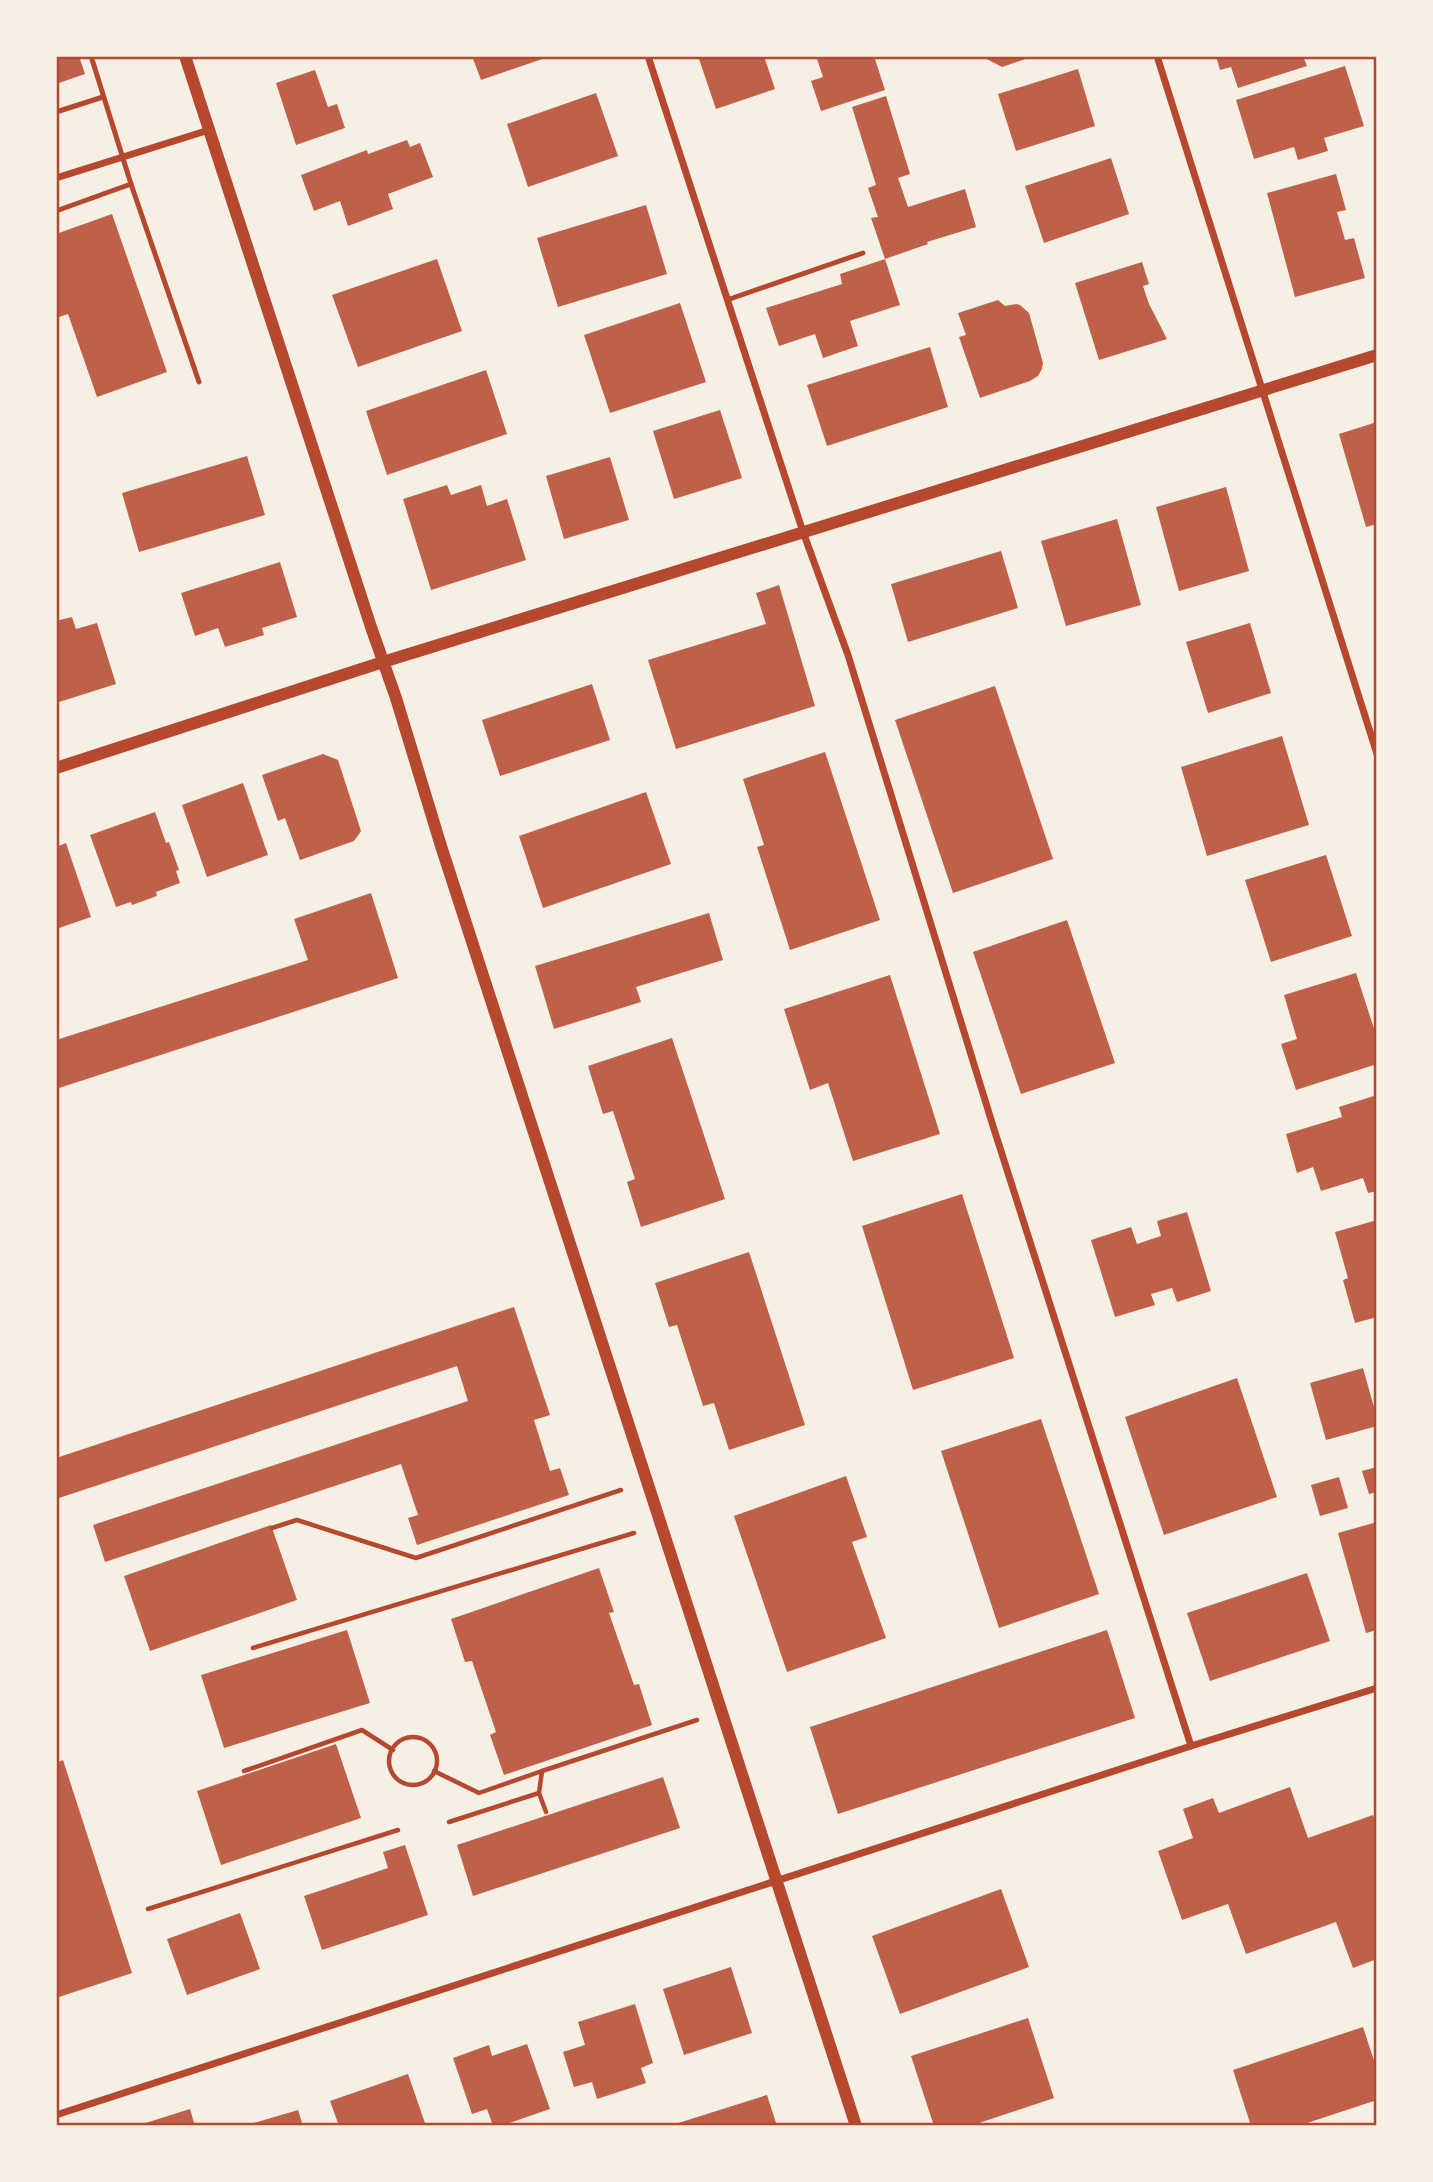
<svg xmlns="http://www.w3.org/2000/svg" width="1433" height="2182" font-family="Quicksand,sans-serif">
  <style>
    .building { fill: #bf614a }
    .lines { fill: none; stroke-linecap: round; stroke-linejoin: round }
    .path { stroke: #b5482f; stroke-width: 4.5 }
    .service { stroke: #b5482f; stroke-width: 5 }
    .minor { stroke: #b5482f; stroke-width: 7 }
    .tertiary { stroke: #b5482f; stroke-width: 12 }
    .neatline { fill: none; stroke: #b5482f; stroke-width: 2.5 }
  </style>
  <rect width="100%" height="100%" fill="#f6efe4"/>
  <g class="building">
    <polygon points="56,56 79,56 85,74 56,84"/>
    <polygon points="472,56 551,56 481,80"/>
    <polygon points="698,56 764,56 775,89 716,109"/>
    <polygon points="816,56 874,56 885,90 821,111 811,81 823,77"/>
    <polygon points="981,56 1034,56 1002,67"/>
    <polygon points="1216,56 1303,56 1307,66 1238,88 1231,67 1220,70"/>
    <polygon points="1345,66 1364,126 1324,138 1328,151 1298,160 1294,147 1254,159 1236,100"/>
    <polygon points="1078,69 1095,126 1016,151 998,94"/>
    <polygon points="315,70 328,107 337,104 345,128 296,145 276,83"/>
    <polygon points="596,93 618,156 528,187 507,124"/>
    <polygon points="886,96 910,174 898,178 908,207 965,189 976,227 927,242 928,244 885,259 871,218 878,217 868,188 876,185 852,107"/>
    <polygon points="407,140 410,147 420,143 433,177 388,194 393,209 348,226 340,201 314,211 301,175 367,150 368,154"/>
    <polygon points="1111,158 1129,214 1044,243 1025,186"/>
    <polygon points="1336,174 1346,210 1337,212 1345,240 1354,238 1365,278 1295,297 1267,193"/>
    <polygon points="646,205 667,274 558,307 537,238"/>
    <polygon points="112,214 167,372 97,397 68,314 56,318 56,234"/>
    <polygon points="437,259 462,331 358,367 332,295"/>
    <polygon points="885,259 900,305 850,321 858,346 823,358 815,334 779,346 766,308 842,284 840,274"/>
    <polygon points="1142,262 1149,284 1143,286 1149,304 1167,339 1099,360 1075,283"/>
    <polygon points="998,300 1005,306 1016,304 1020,305 1029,313 1043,363 1042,369 1038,376 1030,381 980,398 959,337 966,335 958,313"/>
    <polygon points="680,303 706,382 610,413 584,335"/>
    <polygon points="930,347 948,407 827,446 807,385"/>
    <polygon points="486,370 507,434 387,475 366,411"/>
    <polygon points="720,410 742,478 674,499 653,431"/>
    <polygon points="1377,422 1377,524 1366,527 1339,434"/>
    <polygon points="247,456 265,515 139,552 122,493"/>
    <polygon points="610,457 629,520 564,539 546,476"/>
    <polygon points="447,485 451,495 481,485 487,506 507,499 526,560 431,590 403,499"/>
    <polygon points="1226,487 1249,571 1179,591 1156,507"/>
    <polygon points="1117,519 1141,605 1066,626 1041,541"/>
    <polygon points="1001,551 1018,608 908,642 891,584"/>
    <polygon points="280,562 297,617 262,628 264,635 225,647 218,628 195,636 181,593"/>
    <polygon points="779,585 815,706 676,749 648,660 766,624 756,593"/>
    <polygon points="72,617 76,629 97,623 116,684 56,703 56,621"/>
    <polygon points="1250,623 1271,693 1208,713 1186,642"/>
    <polygon points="592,684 610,740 500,776 482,720"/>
    <polygon points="995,686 1053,859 953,893 895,720"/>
    <polygon points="1282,736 1309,825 1207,856 1181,767"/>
    <polygon points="825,752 880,920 790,950 757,847 764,845 743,779"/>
    <polygon points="323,754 338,760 361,831 354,841 300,860 285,818 278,821 262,775"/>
    <polygon points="243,783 268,855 207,877 182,805"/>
    <polygon points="646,792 671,864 543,908 519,836"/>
    <polygon points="155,812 166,843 169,842 179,870 176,871 180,883 156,892 157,896 132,905 131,902 116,907 90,835"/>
    <polygon points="66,843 91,917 56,929 56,847"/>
    <polygon points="1326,855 1352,936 1271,962 1245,880"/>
    <polygon points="371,893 398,978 56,1089 56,1040 308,960 294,919"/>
    <polygon points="709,913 723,960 636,987 641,1002 554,1029 535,966"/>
    <polygon points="1067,920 1115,1063 1021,1094 973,952"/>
    <polygon points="1356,973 1377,1038 1377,1064 1296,1090 1281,1044 1297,1039 1284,995"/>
    <polygon points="890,975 940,1134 853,1161 828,1083 810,1090 784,1009"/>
    <polygon points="672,1038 725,1199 641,1227 627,1182 635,1179 613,1111 603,1114 588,1066"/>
    <polygon points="1377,1095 1377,1191 1368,1193 1363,1178 1321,1191 1313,1167 1297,1173 1286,1134 1342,1117 1339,1107"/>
    <polygon points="962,1194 1014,1358 913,1390 862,1226"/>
    <polygon points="1187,1212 1211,1291 1177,1302 1172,1288 1151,1294 1155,1305 1115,1317 1091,1240 1131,1227 1137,1244 1161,1236 1157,1221"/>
    <polygon points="1377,1220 1377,1317 1355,1323 1343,1280 1348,1278 1335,1232"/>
    <polygon points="749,1252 805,1425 729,1450 714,1403 703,1406 677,1325 669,1327 655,1283"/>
    <polygon points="514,1307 550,1415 534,1420 550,1471 560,1468 569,1495 417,1545 408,1518 418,1515 401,1464 105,1562 93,1525 468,1401 457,1366 56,1499 56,1458"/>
    <polygon points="1363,1368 1377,1418 1377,1426 1326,1440 1310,1383"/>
    <polygon points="1237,1378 1277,1497 1164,1535 1125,1417"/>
    <polygon points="1041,1419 1099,1594 999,1628 941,1451"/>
    <polygon points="1377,1467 1377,1492 1369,1494 1362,1471"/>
    <polygon points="846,1476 867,1537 852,1542 886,1638 787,1672 734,1516"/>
    <polygon points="1339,1477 1348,1508 1320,1516 1311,1485"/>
    <polygon points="1377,1522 1377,1630 1366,1633 1338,1533"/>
    <polygon points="271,1525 297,1600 150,1651 124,1576"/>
    <polygon points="599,1568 614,1612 609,1613 634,1685 639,1684 652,1725 504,1775 490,1735 496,1732 472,1661 465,1662 451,1619"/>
    <polygon points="1307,1573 1330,1641 1210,1681 1187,1613"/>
    <polygon points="347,1630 370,1703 224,1748 201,1675"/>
    <polygon points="1107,1630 1135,1718 838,1814 810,1727"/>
    <polygon points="336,1744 361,1818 221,1865 197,1791"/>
    <polygon points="63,1760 132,1973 56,1998 56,1763"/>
    <polygon points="663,1777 680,1828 473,1896 457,1845"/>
    <polygon points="1290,1787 1308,1838 1373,1815 1377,1825 1377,1959 1353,1968 1336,1922 1246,1954 1228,1904 1182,1920 1158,1851 1193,1838 1183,1809 1213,1798 1219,1813"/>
    <polygon points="405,1845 428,1915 322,1950 304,1896 388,1868 383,1852"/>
    <polygon points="1001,1889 1029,1967 900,2014 872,1936"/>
    <polygon points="240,1913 260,1969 187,1995 167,1939"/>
    <polygon points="731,1967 752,2033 684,2055 663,1989"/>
    <polygon points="635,2004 653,2063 641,2068 646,2083 597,2099 592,2082 574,2087 563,2052 585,2045 578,2022"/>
    <polygon points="1028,2018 1054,2098 970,2126 934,2126 911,2056"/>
    <polygon points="1363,2027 1377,2070 1377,2100 1298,2126 1251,2126 1233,2070"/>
    <polygon points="527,2044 550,2109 501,2126 493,2126 487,2109 472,2114 453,2058 489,2045 492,2056"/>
    <polygon points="408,2074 426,2126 339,2126 330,2101"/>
    <polygon points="767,2095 777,2126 672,2126 672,2125"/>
    <polygon points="190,2109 195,2126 139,2126 139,2125"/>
    <polygon points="298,2110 303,2126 247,2126 247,2125"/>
  </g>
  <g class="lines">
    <g class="path">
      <polyline points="272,1528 297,1520 416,1558 621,1490"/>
      <polyline points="253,1648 634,1533"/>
      <circle cx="413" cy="1761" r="24"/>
      <polyline points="244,1771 362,1730 393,1750"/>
      <polyline points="434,1771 479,1793 542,1771"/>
      <polyline points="546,1812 539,1793 542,1771 697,1720"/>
      <polyline points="449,1822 539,1793"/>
      <polyline points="148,1909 398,1830"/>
    </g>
    <g class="service">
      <polyline points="91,56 131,184 199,382"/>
      <polyline points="56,112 103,97"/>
      <polyline points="56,211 131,184"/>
      <polyline points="727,300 863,253"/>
    </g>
    <g class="minor">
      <polyline points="648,56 803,532 848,655 993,1126 1191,1746"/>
      <polyline points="1157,56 1377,754"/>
      <polyline points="56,178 209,130"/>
      <polyline points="56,2115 1191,1746 1377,1688"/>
    </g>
    <g class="tertiary">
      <polyline points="185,56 371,627 396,698 441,846 856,2126"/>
      <polyline points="56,768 383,662 1377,355"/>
    </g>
  </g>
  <rect width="1433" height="2182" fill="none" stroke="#f6efe4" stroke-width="116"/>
  <rect x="58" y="58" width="1317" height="2066" class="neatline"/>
</svg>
